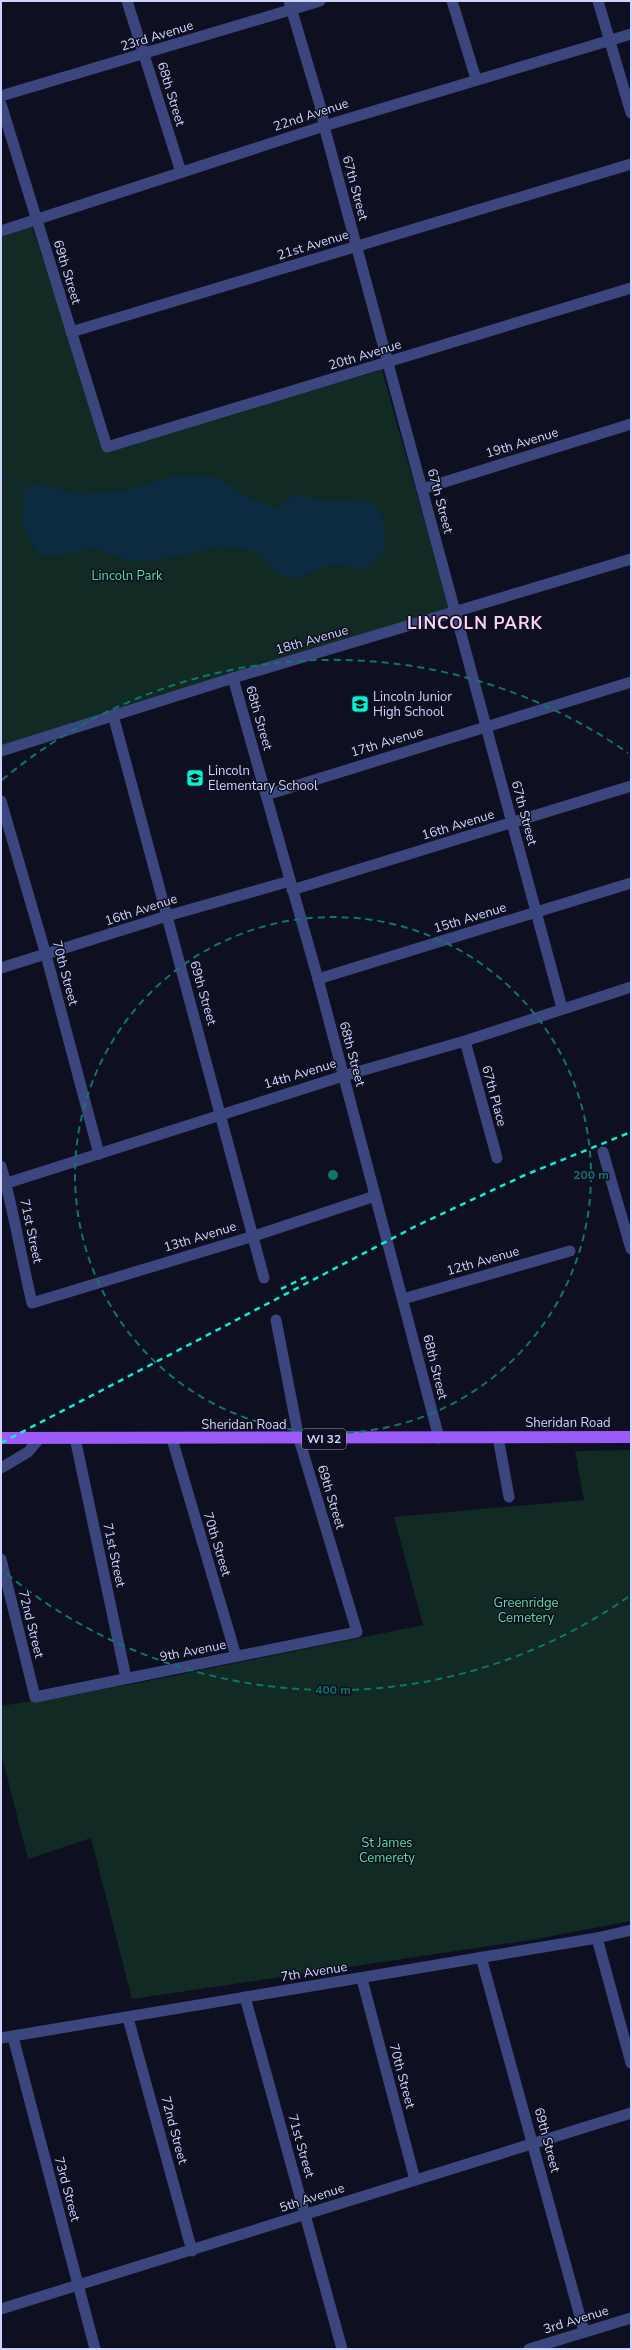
<svg xmlns="http://www.w3.org/2000/svg" width="632" height="2350" font-family="'Nunito Sans',sans-serif">
  <style>
    .green { fill: #112a24 }
    .water { fill: #0d2b40 }
    .lines { fill: none; stroke-linecap: round; stroke-linejoin: round }
    .stream { stroke: #0d2b40; stroke-width: 2.5 }
    .minor { stroke: #3b467e; stroke-width: 11 }
    .major { stroke: #9c5bf9; stroke-width: 12 }
    .rail { stroke: #09f0d5; stroke-width: 2.5; stroke-dasharray: 6 5; stroke-linecap: butt }
    .ring { fill: none; stroke: #0f766e; stroke-width: 2; stroke-dasharray: 7 5 }
    .labels { text-anchor: middle; dominant-baseline: central; stroke-width: 3; stroke-linejoin: round; paint-order: stroke }
    .shield { fill: #0e0f21; stroke: #9599bb; stroke-width: 1 }
    .shield-label { font-size: 12px; font-weight: bold; fill: #cfd4fd }
    .street-label { font-size: 13px; fill: #cfd4fd; stroke: #0e0f21 }
    .park-label { font-size: 13px; fill: #5edaa1; stroke: #0e0f21 }
    .poi-label { font-size: 13px; fill: #cfd4fd; stroke: #0e0f21; text-anchor: start }
    .district-label { font-size: 17px; font-weight: bold; letter-spacing: 1px; fill: #fdd1f7; stroke: #0e0f21 }
    .centre { fill: #0f766e; stroke: #0e0f21; stroke-width: 2 }
    .ring-label { font-size: 12px; text-anchor: middle; font-weight: bold; fill: #0f766e; stroke: #0e0f21; stroke-width: 3; stroke-linejoin: round; paint-order: stroke }
  </style>
  <rect width="100%" height="100%" fill="#0e0f21"/>
  <g class="green">
    <polygon points="32,226 105,452 382,370 449,608 1,746 1,237"/>
    <polygon points="631,1450 631,1921 531,1940 132,1999 91,1838 28,1859 1,1753 1,1706 138,1683 423,1625 394,1517 584,1500 575,1451"/>
  </g>
  <path class="water" d="M178 475 217 477 250 498 278 508 295 495 323 500 372 502 383 517 385 550 366 568 331 565 294 579 273 570 255 551 222 546 168 558 130 561 93 548 57 556H40C20 527 20 523 25 488L34 483 79 494 126 490Z"/>
  <g class="lines">
    <polyline class="stream" points="1,472 25,488"/>
    <g class="minor">
      <polyline points="127,1 181,172"/>
      <polyline points="289,1 322,112 324,126 562,1008"/>
      <polyline points="452,1 476,79"/>
      <polyline points="598,1 631,113"/>
      <polyline points="1,96 320,1"/>
      <polyline points="1,104 107,447 631,288"/>
      <polyline points="1,231 324,126 631,34"/>
      <polyline points="71,332 631,164"/>
      <polyline points="422,489 631,424"/>
      <polyline points="233,678 318,979 439,1438"/>
      <polyline points="113,715 264,1278"/>
      <polyline points="1,751 233,678 631,559"/>
      <polyline points="266,795 631,682"/>
      <polyline points="1,801 46,955 99,1154"/>
      <polyline points="292,890 631,786"/>
      <polyline points="1,968 167,916 290,881"/>
      <polyline points="318,979 631,883"/>
      <polyline points="465,1041 497,1158"/>
      <polyline points="603,1152 631,1249"/>
      <path d="M1 1166C14 1211 21 1257 32 1303L254 1236 375 1196"/>
      <polyline points="1,1185 343,1076 465,1041 631,987"/>
      <polyline points="403,1299 570,1251"/>
      <polyline points="498,1437 509,1497"/>
      <polyline points="75,1438 126,1678"/>
      <polyline points="172,1439 236,1656"/>
      <polyline points="1,1468 28,1452 39,1439"/>
      <polyline points="1,1559 35,1697 357,1632 299,1439 276,1320"/>
      <polyline points="597,1938 631,2063"/>
      <polyline points="481,1957 584,2331"/>
      <polyline points="362,1979 415,2180"/>
      <polyline points="245,1997 342,2349"/>
      <polyline points="128,2018 192,2251"/>
      <polyline points="13,2037 95,2349"/>
      <polyline points="1,2038 597,1938 631,1930"/>
      <polyline points="1,2309 631,2113"/>
      <polyline points="529,2349 631,2318"/>
    </g>
    <polyline class="major" points="1,1438 631,1437"/>
    <g class="rail">
      <polyline points="281,1289 310,1275"/>
      <polyline points="1,1443 416,1226 525,1175 631,1132"/>
    </g>
  </g>
  <g class="ring">
    <circle cx="333" cy="1175" r="258"/>
    <path d="M628 1597A515 515 0 0 1 2 1570M2 780A515 515 0 0 1 628 753"/>
  </g>
  <defs>
    <symbol id="school-square" viewBox="-11 -11 22 22"><rect x="-9" y="-9" width="18" height="18" rx="4" fill="#09f0d5" stroke="#0e0f21"/><path d="M0-5L7-2L0 1L-7-2ZM-4 1L0 2.5L4 1V4Q0 6-4 4Z" fill="#111"/></symbol>
  </defs>
  <g fill-rule="evenodd">
    <use href="#school-square" x="350" y="694" width="20" height="20"/>
    <use href="#school-square" x="185" y="768" width="20" height="20"/>
  </g>
  <g class="labels">
    <rect class="shield" x="302" y="1429" width="44" height="20" rx="3"/>
    <g class="shield-label">
      <text x="324" y="1439">WI 32</text>
    </g>
    <g class="street-label">
      <text transform="translate(157 36) rotate(-17)">23rd Avenue</text>
      <text transform="translate(171 94) rotate(73)">68th Street</text>
      <text transform="translate(311 115) rotate(-18)">22nd Avenue</text>
      <text transform="translate(355 188) rotate(75)">67th Street</text>
      <text transform="translate(313 245) rotate(-17)">21st Avenue</text>
      <text transform="translate(67 272) rotate(73)">69th Street</text>
      <text transform="translate(365 355) rotate(-17)">20th Avenue</text>
      <text transform="translate(522 443) rotate(-17)">19th Avenue</text>
      <text transform="translate(440 501) rotate(75)">67th Street</text>
      <text transform="translate(312 640) rotate(-16)">18th Avenue</text>
      <text transform="translate(259 718) rotate(74)">68th Street</text>
      <text transform="translate(387 742) rotate(-17)">17th Avenue</text>
      <text transform="translate(524 813) rotate(75)">67th Street</text>
      <text transform="translate(458 825) rotate(-17)">16th Avenue</text>
      <text transform="translate(141 910) rotate(-18)">16th Avenue</text>
      <text transform="translate(470 918) rotate(-17)">15th Avenue</text>
      <text transform="translate(65 973) rotate(75)">70th Street</text>
      <text transform="translate(203 993) rotate(74)">69th Street</text>
      <text transform="translate(352 1054) rotate(75)">68th Street</text>
      <text transform="translate(300 1074) rotate(-17)">14th Avenue</text>
      <text transform="translate(494 1096) rotate(75)">67th Place</text>
      <text transform="translate(31 1231) rotate(78)">71st Street</text>
      <text transform="translate(200 1237) rotate(-17)">13th Avenue</text>
      <text transform="translate(483 1261) rotate(-16)">12th Avenue</text>
      <text transform="translate(435 1367) rotate(76)">68th Street</text>
      <text x="568" y="1423">Sheridan Road</text>
      <text x="244" y="1425">Sheridan Road</text>
      <text transform="translate(331 1497) rotate(73)">69th Street</text>
      <text transform="translate(217 1544) rotate(73)">70th Street</text>
      <text transform="translate(114 1555) rotate(78)">71st Street</text>
      <text transform="translate(31 1624) rotate(76)">72nd Street</text>
      <text transform="translate(193 1651) rotate(-11)">9th Avenue</text>
      <text transform="translate(314 1972) rotate(-9)">7th Avenue</text>
      <text transform="translate(402 2076) rotate(75)">70th Street</text>
      <text transform="translate(174 2130) rotate(75)">72nd Street</text>
      <text transform="translate(547 2140) rotate(75)">69th Street</text>
      <text transform="translate(301 2146) rotate(74)">71st Street</text>
      <text transform="translate(67 2189) rotate(75)">73rd Street</text>
      <text transform="translate(312 2198) rotate(-18)">5th Avenue</text>
      <text transform="translate(576 2320) rotate(-17)">3rd Avenue</text>
    </g>
    <g class="park-label">
      <text x="127" y="576">Lincoln Park</text>
      <text x="526" y="1603">Greenridge<tspan x="526" dy="15">Cemetery</tspan></text>
      <text x="387" y="1843">St James<tspan x="387" dy="15">Cemerety</tspan></text>
    </g>
    <g class="poi-label">
      <text x="373" y="697">Lincoln Junior<tspan x="373" dy="15">High School</tspan></text>
      <text x="208" y="771">Lincoln<tspan x="208" dy="15">Elementary School</tspan></text>
    </g>
    <g class="district-label">
      <text x="475" y="623">LINCOLN PARK</text>
    </g>
  </g>
  <circle cx="333" cy="1175" r="6" class="centre"/>
  <g class="ring-label">
    <text x="591" y="1179">200 m</text>
    <text x="333" y="1694">400 m</text>
  </g>
  <rect width="632" height="2350" fill="none" stroke="#cfd4fd" stroke-width="4"/>
</svg>
